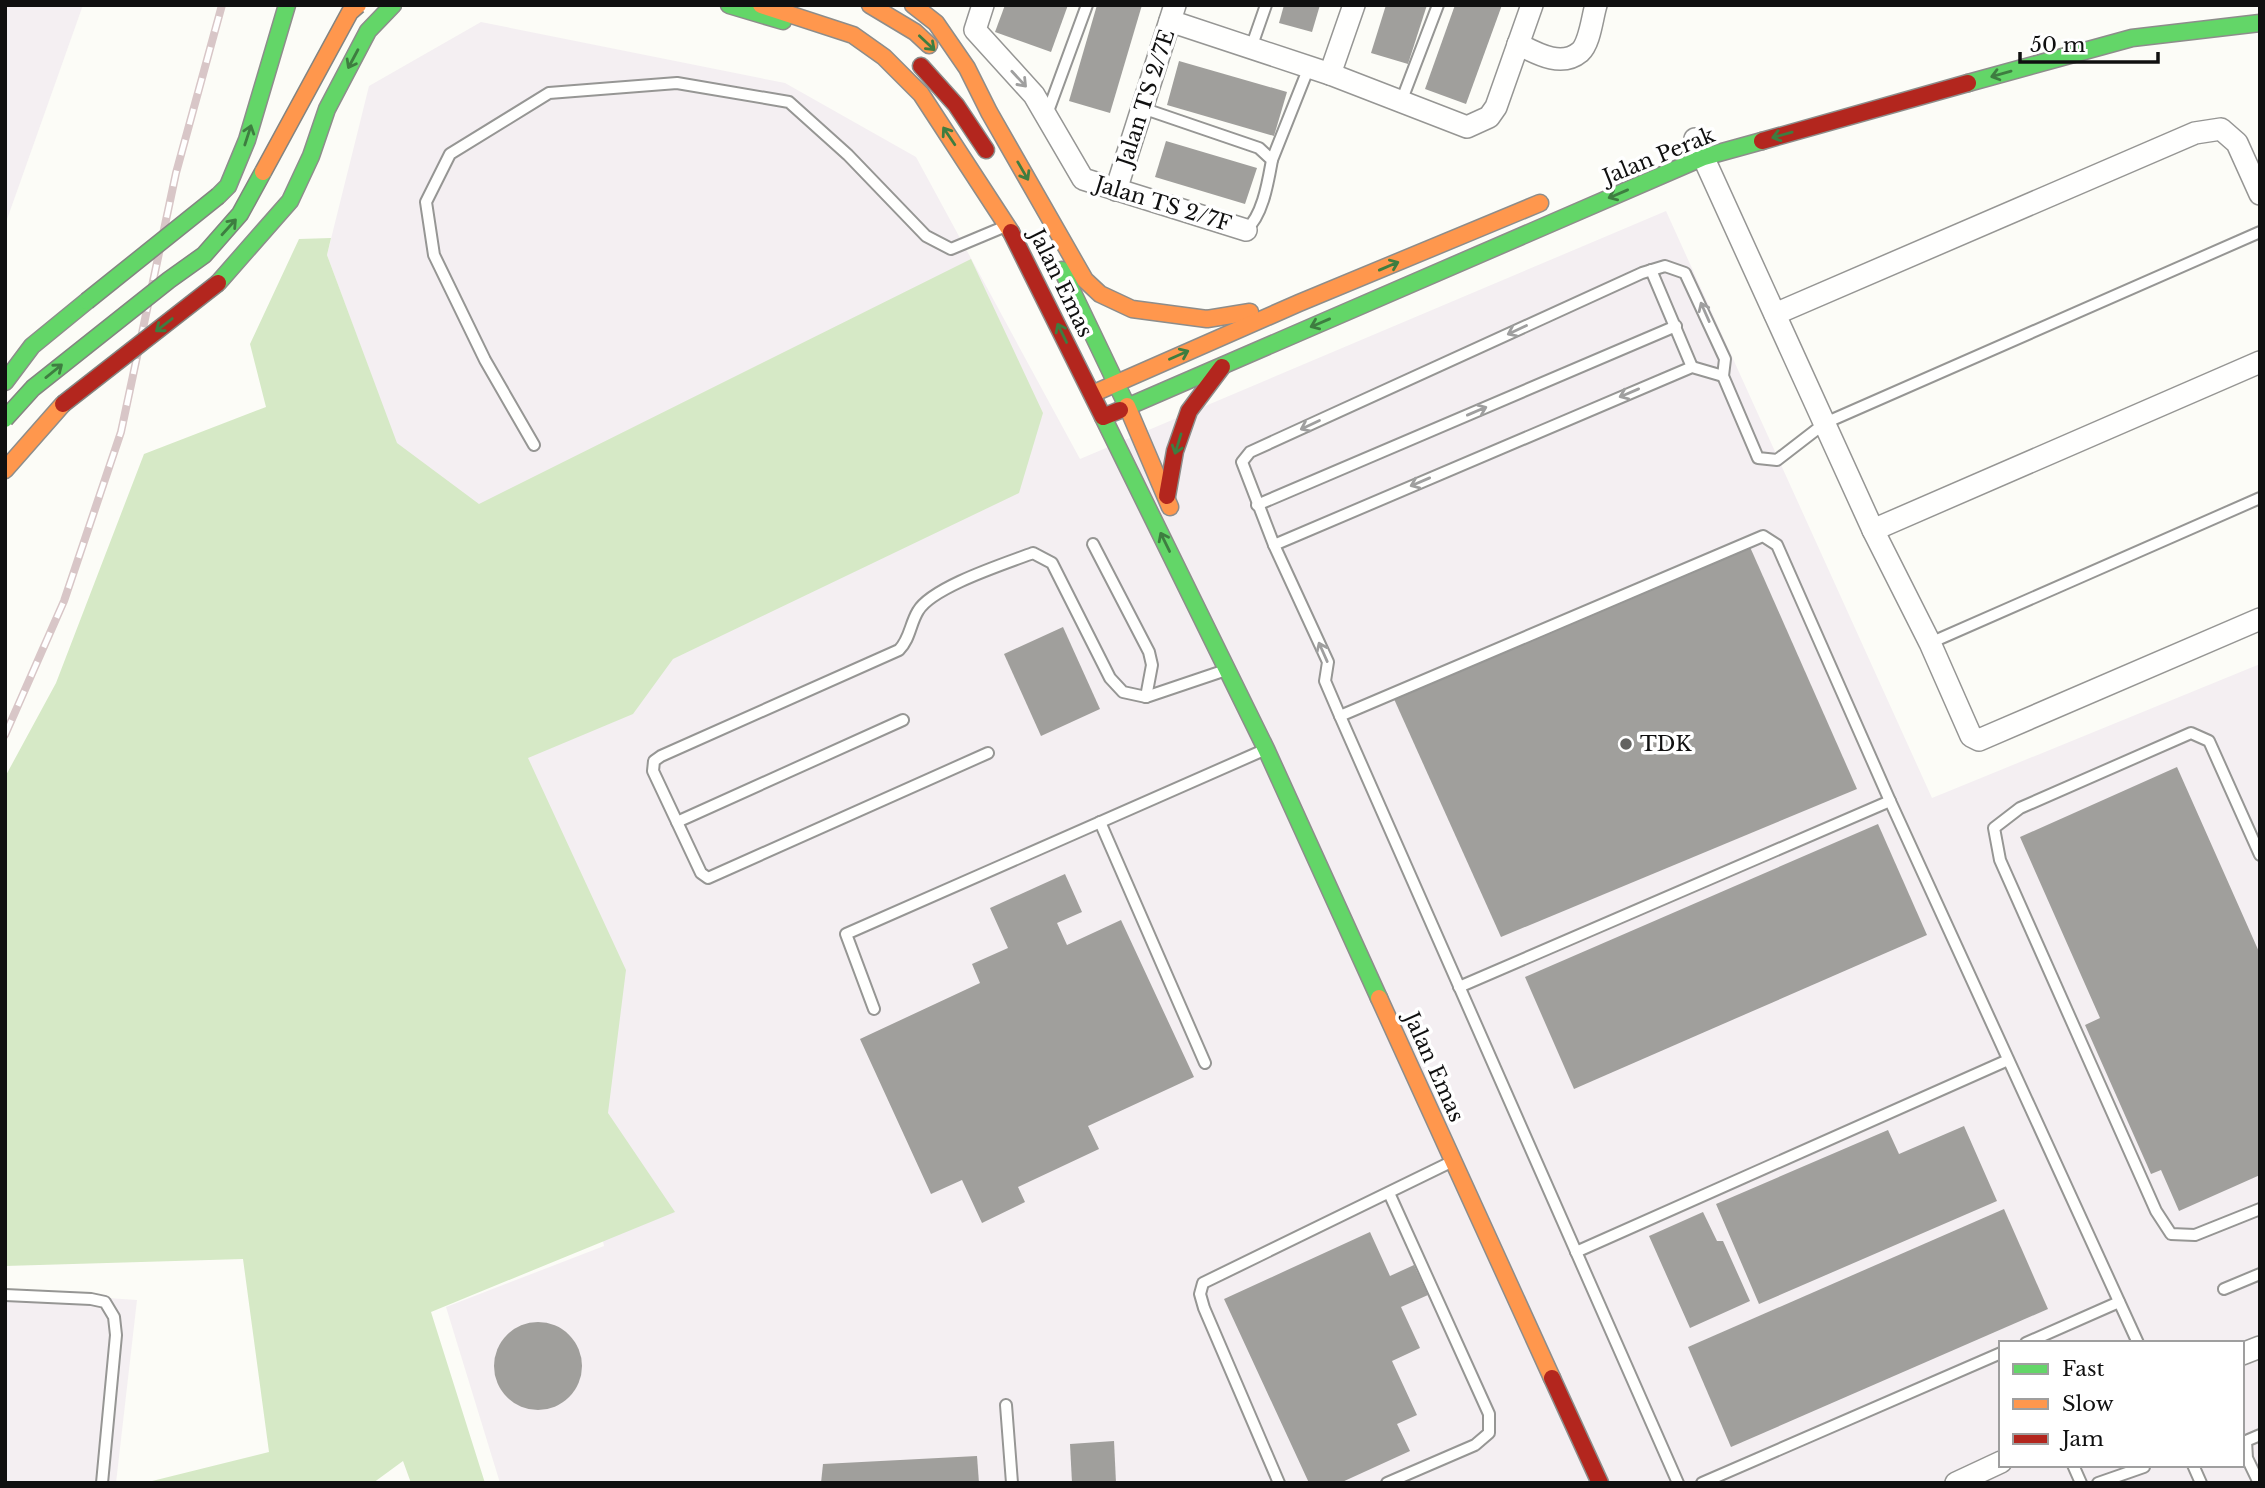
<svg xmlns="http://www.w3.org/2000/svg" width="2265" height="1488" font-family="'Libre Baskerville',serif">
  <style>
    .industrial { fill: #f4eff2; fill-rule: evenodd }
    .forest { fill: #d6e9c6 }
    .building { fill: #a09f9c }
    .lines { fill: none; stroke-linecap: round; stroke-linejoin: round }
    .lane-casing { stroke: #969694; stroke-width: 14 }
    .street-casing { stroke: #969694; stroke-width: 24 }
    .fast-casing { stroke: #8d8d8b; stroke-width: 19 }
    .slow-casing { stroke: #8d8d8b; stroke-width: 19 }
    .jam-casing { stroke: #8d8d8b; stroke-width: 19 }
    .lane { stroke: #fffffe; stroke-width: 10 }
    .street { stroke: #fffffe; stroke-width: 21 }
    .fast { stroke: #63d668; stroke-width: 16 }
    .slow { stroke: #ff974d; stroke-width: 16 }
    .jam { stroke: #b3261e; stroke-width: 16 }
    .rail-casing { stroke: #d8c6c7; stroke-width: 8 }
    .rail { stroke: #fff; stroke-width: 5; stroke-dasharray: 16; stroke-linecap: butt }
    .fast-bridge-casing { stroke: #848481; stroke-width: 19; stroke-linecap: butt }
    .slow-bridge-casing { stroke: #848481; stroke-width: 19; stroke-linecap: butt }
    .jam-bridge-casing { stroke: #848481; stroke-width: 19; stroke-linecap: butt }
    .fast-bridge { stroke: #63d668; stroke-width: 16 }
    .slow-bridge { stroke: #ff974d; stroke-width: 16 }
    .jam-bridge { stroke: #b3261e; stroke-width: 16 }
    .oneway { stroke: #3e7d40 }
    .oneway2 { stroke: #9f9f9f }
    .poi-dot { fill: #636361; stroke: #fff; stroke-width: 2.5 }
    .labels { text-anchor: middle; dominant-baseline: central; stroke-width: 7; stroke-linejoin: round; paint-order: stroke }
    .street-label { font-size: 21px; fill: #101010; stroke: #fff }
    .poi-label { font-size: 21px; fill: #101010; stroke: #fff; text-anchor: start }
  </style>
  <rect width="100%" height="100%" fill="#fcfcf7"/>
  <g class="industrial">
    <polygon points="5,5 83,5 5,225"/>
    <path d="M481 22 785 83 916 157 1080 459 1666 211 1932 798 2260 664V1483H500L446 1307 604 1246 494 708 327 255 369 86ZM2001 1343H2242V1465H2001Z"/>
    <polygon points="5,1291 137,1300 116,1483 5,1483"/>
  </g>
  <polygon class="forest" points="331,238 327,255 397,443 479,504 971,259 1043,413 1019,493 673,659 633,714 528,758 626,970 608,1113 675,1212 431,1312 485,1483 411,1483 403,1461 373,1483 144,1483 269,1452 243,1259 5,1266 5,777 56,683 144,454 266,407 250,344 299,239"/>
  <g class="building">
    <polygon points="1005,5 1068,5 1051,52 995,32"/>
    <polygon points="1097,5 1142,5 1110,113 1069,101"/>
    <polygon points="1284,5 1320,5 1312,32 1279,23"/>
    <polygon points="1386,5 1427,5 1408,64 1371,53"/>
    <polygon points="1455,5 1502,5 1466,104 1425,89"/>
    <polygon points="1179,61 1287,92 1274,136 1167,105"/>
    <polygon points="1166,141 1257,168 1245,204 1155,177"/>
    <polygon points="1750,547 1857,789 1501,937 1394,699"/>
    <polygon points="1063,627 1100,709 1041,736 1004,654"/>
    <polygon points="2177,767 2260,954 2260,1175 2179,1211 2161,1170 2151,1174 2085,1025 2100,1018 2020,837"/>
    <polygon points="1878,824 1927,935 1574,1089 1525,977"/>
    <polygon points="1065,874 1082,912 1057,923 1067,945 1121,920 1194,1077 1088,1126 1099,1149 1018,1187 1025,1202 982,1223 962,1180 931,1194 860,1039 980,983 972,964 1008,948 990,908"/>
    <polygon points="1964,1126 1997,1201 1759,1304 1716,1204 1888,1130 1899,1154"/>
    <polygon points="2004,1209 2048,1309 1731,1447 1688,1347"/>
    <polygon points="1703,1212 1717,1241 1723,1241 1750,1301 1690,1328 1649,1236"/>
    <polygon points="1370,1232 1390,1276 1414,1265 1428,1295 1401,1307 1420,1348 1392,1361 1417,1415 1397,1424 1410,1451 1340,1483 1309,1483 1224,1299"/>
    <circle cx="538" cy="1366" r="44"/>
    <polygon points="1114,1441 1116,1483 1072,1483 1070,1444"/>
    <polygon points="977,1456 979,1483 821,1483 823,1464"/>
  </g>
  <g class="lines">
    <defs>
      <g id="lane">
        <polyline points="1251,48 1266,5"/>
        <polyline points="1401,102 1438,5"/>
        <path d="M1142 108 1259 148 1272 160C1268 182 1263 215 1246 230"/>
        <polyline points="1047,114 1087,5"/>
        <polyline points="1272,160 1309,67"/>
        <polyline points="1651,270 1692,367"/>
        <polyline points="534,445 485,360 434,255 426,202 450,154 549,93 677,83 789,102 848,155 926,236 951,249 1006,226"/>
        <polyline points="1257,505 1676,326"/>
        <polyline points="1093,544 1149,652 1152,665 1146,697"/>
        <polyline points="1274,545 1692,367 1723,376"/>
        <polyline points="1930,643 2260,498"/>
        <polyline points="1340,716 1763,536 1777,545 1890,801 2138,1343"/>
        <path d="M988 753 708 878 701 873 653 771 654 761 661 756 899 650C910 639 910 624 918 611 932 587 1004 564 1033 553L1052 563 1110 678 1123 692 1146 697 1226 670"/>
        <polyline points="677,822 903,720"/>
        <polyline points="1100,822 1205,1063"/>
        <polyline points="2260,855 2209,741 2191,733 2020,808 1994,828 2000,860 2156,1211 2171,1234 2195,1235 2260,1209"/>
        <polyline points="1459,987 1890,801"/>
        <polyline points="874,1009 846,934 1264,750"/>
        <polyline points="1576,1252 2008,1060"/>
        <polyline points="2224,1289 2260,1274"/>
        <polyline points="5,1295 91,1299 105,1302 114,1317 116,1335 102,1483"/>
        <polyline points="2026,1343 2119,1302"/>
        <polyline points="1006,1405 1012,1483"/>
        <polyline points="2073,1465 2081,1483"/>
        <polyline points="2193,1465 2201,1483"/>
        <polyline points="1279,1483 1204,1308 1200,1294 1203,1283 1451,1162"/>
        <polyline points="1387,1483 1475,1445 1489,1433 1489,1414 1389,1193"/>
        <polyline points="1678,1483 1340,716 1325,681 1328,662 1274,545 1242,462 1250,452 1642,273 1665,266 1685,273 1725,359 1723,376 1758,458 1777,460 1825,423 2260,232"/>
        <polyline points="1702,1483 2001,1353"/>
        <polyline points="2098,1483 2144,1467"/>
        <polyline points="2259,1483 2247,1458 2246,1441 2260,1435"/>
      </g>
      <g id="street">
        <polyline points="983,5 975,30 1034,95 1083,179 1246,230"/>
        <polyline points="1170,21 1330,74 1354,5"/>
        <path d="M1518 44C1536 53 1561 68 1580 52 1590 43 1592 18 1596 5"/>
        <polyline points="1330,74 1467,127 1489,117 1496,107 1532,5"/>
        <polyline points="1695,139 1873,530 1930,643 1971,736 1979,740 2260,619"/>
        <polyline points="1116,190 1175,5"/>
        <polyline points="1775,314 2195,133 2221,129 2237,143 2260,194"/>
        <polyline points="1873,530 2260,362"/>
        <polyline points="2242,1354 2260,1347"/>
        <polyline points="1956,1483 2001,1462"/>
      </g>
      <g id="fast">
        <polyline points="729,5 783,21"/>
        <polyline points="1968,83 2132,38 2260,23"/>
        <polyline points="218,196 228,186 247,140 287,5"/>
        <polyline points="1062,270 1126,404"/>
        <polyline points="218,283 290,201 311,156 327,109 368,31 393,5"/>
        <polyline points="5,382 32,346 87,301"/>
        <polyline points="1120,410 1704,157 1762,141"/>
        <polyline points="1103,417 1266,749 1379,998"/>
      </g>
      <g id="slow">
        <polyline points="761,5 853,35 884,57 921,94 1011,232"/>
        <polyline points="870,5 915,32 929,45"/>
        <polyline points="913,5 936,23 967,68 989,112 1085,280 1100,294 1132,309 1207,319 1250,312"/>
        <polyline points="1092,394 1299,303 1540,203"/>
        <polyline points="1127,406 1170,507"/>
        <polyline points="5,470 63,404"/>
        <polyline points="1379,998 1552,1378"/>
      </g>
      <g id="jam">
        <polyline points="921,66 956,105 986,150"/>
        <polyline points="1762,141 1968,83"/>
        <polyline points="1011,232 1103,417 1120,410"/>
        <polyline points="1167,496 1175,451 1189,411 1222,367"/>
        <polyline points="1552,1378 1600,1483"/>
      </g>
    </defs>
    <use href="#lane" class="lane-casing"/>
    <use href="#street" class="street-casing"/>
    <use href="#fast" class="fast-casing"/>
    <use href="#slow" class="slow-casing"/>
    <use href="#jam" class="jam-casing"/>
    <use href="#lane" class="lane"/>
    <use href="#street" class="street"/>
    <use href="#fast" class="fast"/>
    <use href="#slow" class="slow"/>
    <use href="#jam" class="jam"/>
    <defs>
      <polyline id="rail" points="5,735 64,601 121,432 176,173 222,5"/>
    </defs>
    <use href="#rail" class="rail-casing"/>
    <use href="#rail" class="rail"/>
    <defs>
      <g id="fast-bridge">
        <polyline points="87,301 218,196"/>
        <polyline points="5,419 33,388 169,280 204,255 240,214 263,172"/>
      </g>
      <polyline id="slow-bridge" points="263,172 350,12 358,5"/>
      <polyline id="jam-bridge" points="63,404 218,283"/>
    </defs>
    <use href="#fast-bridge" class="fast-bridge-casing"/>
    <use href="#slow-bridge" class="slow-bridge-casing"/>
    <use href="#jam-bridge" class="jam-bridge-casing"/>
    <use href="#fast-bridge" class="fast-bridge"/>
    <use href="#slow-bridge" class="slow-bridge"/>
    <use href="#jam-bridge" class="jam-bridge"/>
  </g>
  <defs><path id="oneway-shaft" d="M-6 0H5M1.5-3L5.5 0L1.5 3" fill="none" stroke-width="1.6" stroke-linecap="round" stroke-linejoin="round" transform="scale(1.75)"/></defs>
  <g class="oneway">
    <use href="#oneway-shaft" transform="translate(927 43) rotate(43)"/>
    <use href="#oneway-shaft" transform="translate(353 59) rotate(118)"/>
    <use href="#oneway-shaft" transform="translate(2001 74) rotate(164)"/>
    <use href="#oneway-shaft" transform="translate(248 135) rotate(-72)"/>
    <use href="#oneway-shaft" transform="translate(1782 135) rotate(164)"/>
    <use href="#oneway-shaft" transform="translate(949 136) rotate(-124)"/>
    <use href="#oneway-shaft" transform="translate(1023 171) rotate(60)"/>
    <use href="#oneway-shaft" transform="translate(1618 194) rotate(157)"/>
    <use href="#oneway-shaft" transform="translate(229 227) rotate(-48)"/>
    <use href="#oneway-shaft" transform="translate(1389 266) rotate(-23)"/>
    <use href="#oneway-shaft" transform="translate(1320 323) rotate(157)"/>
    <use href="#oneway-shaft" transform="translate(164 325) rotate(142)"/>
    <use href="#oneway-shaft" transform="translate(1062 333) rotate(-116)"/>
    <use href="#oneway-shaft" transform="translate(1179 355) rotate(-24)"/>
    <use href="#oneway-shaft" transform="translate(54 371) rotate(-39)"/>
    <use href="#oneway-shaft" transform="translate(1178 444) rotate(107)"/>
    <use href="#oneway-shaft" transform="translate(1165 542) rotate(-116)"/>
  </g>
  <g class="oneway2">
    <use href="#oneway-shaft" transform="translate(1019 79) rotate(47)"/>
    <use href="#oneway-shaft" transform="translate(1705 312) rotate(-114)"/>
    <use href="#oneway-shaft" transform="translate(1517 330) rotate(155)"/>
    <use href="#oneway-shaft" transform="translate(1629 393) rotate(157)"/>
    <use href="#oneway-shaft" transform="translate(1477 411) rotate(-23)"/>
    <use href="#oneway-shaft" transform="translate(1310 425) rotate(155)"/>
    <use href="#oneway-shaft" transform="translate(1420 482) rotate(157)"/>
    <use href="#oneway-shaft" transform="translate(1323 652) rotate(-114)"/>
  </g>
  <circle class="poi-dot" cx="1626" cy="744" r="7"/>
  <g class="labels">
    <g class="street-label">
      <text transform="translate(1146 98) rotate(-72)">Jalan TS 2/7E</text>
      <text transform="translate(1659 156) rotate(-22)">Jalan Perak</text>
      <text transform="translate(1163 204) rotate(17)">Jalan TS 2/7F</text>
      <text transform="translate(1061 283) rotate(64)">Jalan Emas</text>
      <text transform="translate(1434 1067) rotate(66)">Jalan Emas</text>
    </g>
    <g class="poi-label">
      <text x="1640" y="744">TDK</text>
    </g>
  </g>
  <rect width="2265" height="1488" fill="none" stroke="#101010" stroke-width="14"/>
  <rect x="1999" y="1341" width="245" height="126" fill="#ffffff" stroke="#9f9f9f" stroke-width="2"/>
  <rect x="2013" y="1364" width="35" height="10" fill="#63d668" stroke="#9f9f9f" stroke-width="2"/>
  <text x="2062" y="1376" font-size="21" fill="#101010">Fast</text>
  <rect x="2013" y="1399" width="35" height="10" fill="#ff974d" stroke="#9f9f9f" stroke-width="2"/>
  <text x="2062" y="1411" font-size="21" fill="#101010">Slow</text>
  <rect x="2013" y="1434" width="35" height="10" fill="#b3261e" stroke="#9f9f9f" stroke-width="2"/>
  <text x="2062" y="1446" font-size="21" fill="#101010">Jam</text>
  <path d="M2020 52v10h138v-10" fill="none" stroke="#101010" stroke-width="3.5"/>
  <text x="2030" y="52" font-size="21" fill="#101010" stroke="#ffffff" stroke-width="5" paint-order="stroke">50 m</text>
</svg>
